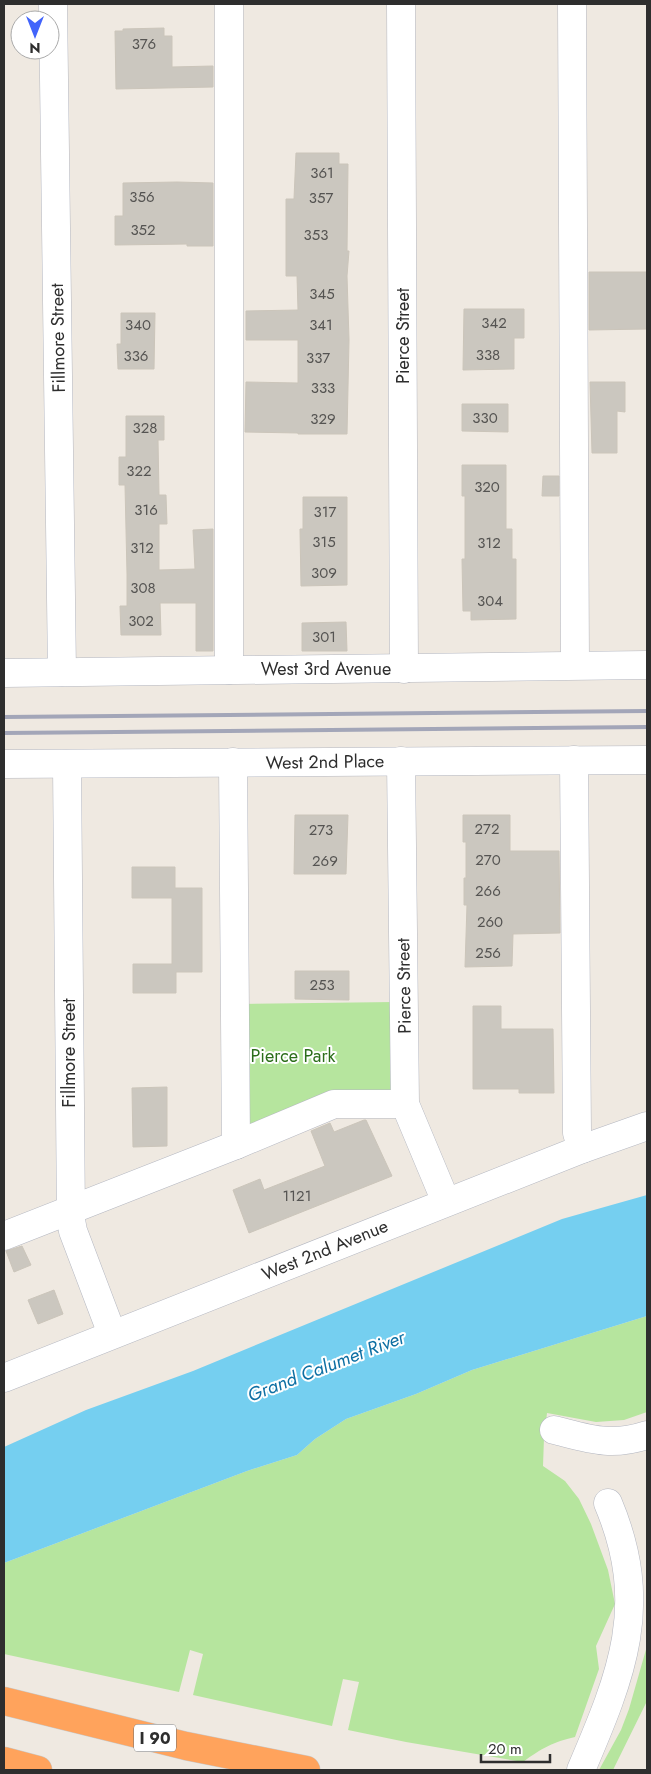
<svg xmlns="http://www.w3.org/2000/svg" width="651" height="1774" font-family="Jost,sans-serif">
  <style>
    .green { fill: #b6e59e }
    .water { fill: #75cff0 }
    .building { fill: #cbc7bf; stroke: #cbc5ba }
    .lines { fill: none; stroke-linecap: round; stroke-linejoin: round }
    .minor-casing { stroke: #b4b7c1; stroke-width: 29 }
    .highway-casing { stroke: #c9c9c9; stroke-width: 29 }
    .minor { stroke: #fff; stroke-width: 28 }
    .highway { stroke: #ffa35c; stroke-width: 28 }
    .rail { stroke: #a3a6b8; stroke-width: 4 }
    .labels { text-anchor: middle; dominant-baseline: central; stroke-width: 4; stroke-linejoin: round; paint-order: stroke }
    .number-label { font-size: 15px; fill: #555452 }
    .shield { fill: #fff; stroke: #6d6d6d; stroke-width: 1 }
    .shield-label { font-size: 16px; font-weight: bold; fill: #2e2e2e }
    .street-label { font-size: 18px; fill: #2e2e2e; stroke: #fff }
    .park-label { font-size: 18px; fill: #2c6e1b; stroke: #fff }
    .water-label { font-size: 19px; font-style: italic; fill: #0d6fa3; stroke: #fff }
  </style>
  <rect width="100%" height="100%" fill="#efe9e1"/>
  <g class="green">
    <polygon points="394,1002 394,1098 241,1133 240,1004"/>
    <path d="M647 1316V1412L624 1420 596 1422 547 1413 544 1438 543 1466 565 1481 579 1499 591 1524 608 1570 615 1604 596 1646 599 1669 575 1737C553 1742 542 1748 523 1762L406 1742 348 1730 359 1682 343 1679 332 1726 193 1695 203 1654 190 1650 179 1692 4 1654V1563L247 1471 297 1455 315 1439 346 1419 416 1394 472 1370Z"/>
    <polygon points="647,1646 647,1701 613,1770 599,1770 621,1730 629,1709"/>
  </g>
  <polygon class="water" points="647,1195 647,1316 472,1370 416,1394 346,1419 315,1439 297,1455 247,1471 4,1563 4,1447 86,1410 193,1371 562,1219"/>
  <g class="building">
    <polygon points="164,28 164,36 172,36 172,67 213,66 213,87 116,89 115,31 123,31 123,29"/>
    <polygon points="296,153 339,153 339,164 348,164 347,251 349,251 347,276 349,340 347,434 298,434 298,433 245,432 246,382 298,383 298,340 246,340 246,311 298,310 297,276 286,276 286,199 294,199"/>
    <polygon points="177,182 213,183 213,246 187,246 187,244 115,245 115,216 123,216 123,183"/>
    <polygon points="589,272 647,272 647,329 589,330"/>
    <polygon points="464,309 524,309 524,338 514,338 514,369 463,370"/>
    <polygon points="121,313 155,313 154,369 118,369 117,344 121,344"/>
    <polygon points="590,382 625,382 625,412 617,411 617,453 592,453"/>
    <polygon points="462,404 508,404 508,432 462,431"/>
    <polygon points="126,416 164,416 164,440 158,440 159,495 166,495 167,524 159,524 159,570 195,569 193,530 213,529 213,651 196,651 196,603 160,603 161,635 121,635 120,606 127,606 127,574 125,485 119,485 119,457 126,457"/>
    <polygon points="462,465 506,465 506,529 512,529 512,559 516,559 516,619 471,620 471,611 463,611 462,559 465,559 465,496 462,496"/>
    <polygon points="543,476 559,476 559,496 542,496"/>
    <polygon points="303,497 347,497 347,585 301,586 300,529 303,529"/>
    <polygon points="346,622 347,651 302,651 302,623"/>
    <polygon points="295,815 348,815 346,874 294,874"/>
    <polygon points="463,815 510,815 510,851 559,851 560,933 513,934 512,966 465,967 467,905 464,905 464,878 466,878 466,842 463,842"/>
    <polygon points="132,867 175,867 175,888 202,888 202,972 176,972 176,993 133,993 133,964 172,964 172,898 132,898"/>
    <polygon points="295,971 349,971 349,1000 295,999"/>
    <polygon points="473,1006 501,1006 501,1029 553,1029 554,1093 519,1093 519,1089 473,1089"/>
    <polygon points="167,1087 167,1146 133,1147 132,1088"/>
    <polygon points="364,1120 366,1120 392,1176 249,1233 233,1190 260,1179 264,1190 325,1166 311,1131 330,1123 334,1132"/>
    <polygon points="22,1246 31,1265 14,1272 6,1251"/>
    <polygon points="54,1290 63,1314 38,1324 28,1300"/>
  </g>
  <g class="lines">
    <defs>
      <g id="minor">
        <polyline points="53,4 62,672"/>
        <polyline points="229,4 229,670"/>
        <polyline points="401,4 404,669"/>
        <polyline points="572,4 575,665"/>
        <polyline points="4,673 647,665"/>
        <polyline points="574,760 577,1133 582,1149"/>
        <polyline points="401,761 405,1104 446,1202"/>
        <polyline points="233,762 236,1145"/>
        <polyline points="4,764 647,760"/>
        <polyline points="67,764 71,1220 73,1231 112,1334"/>
        <polyline points="4,1236 236,1145 334,1104 405,1104"/>
        <polyline points="4,1378 582,1149 647,1126"/>
        <path d="M554 1430C590 1439 610 1447 647 1435"/>
        <path d="M581 1770C622 1674 651 1605 608 1503"/>
      </g>
      <g id="highway">
        <polyline points="4,1701 186,1746 306,1770"/>
        <polyline points="4,1761 38,1770"/>
      </g>
    </defs>
    <use href="#minor" class="minor-casing"/>
    <use href="#highway" class="highway-casing"/>
    <use href="#minor" class="minor"/>
    <use href="#highway" class="highway"/>
    <g class="rail">
      <polyline points="4,717 647,711"/>
      <polyline points="4,733 647,727"/>
    </g>
  </g>
  <g class="labels">
    <g class="number-label">
      <text x="144" y="44">376</text>
      <text x="322" y="173">361</text>
      <text x="142" y="197">356</text>
      <text x="321" y="198">357</text>
      <text x="143" y="230">352</text>
      <text x="316" y="235">353</text>
      <text x="322" y="294">345</text>
      <text x="494" y="323">342</text>
      <text x="138" y="325">340</text>
      <text x="321" y="325">341</text>
      <text x="488" y="355">338</text>
      <text x="136" y="356">336</text>
      <text x="318" y="358">337</text>
      <text x="323" y="388">333</text>
      <text x="485" y="418">330</text>
      <text x="323" y="419">329</text>
      <text x="145" y="428">328</text>
      <text x="139" y="471">322</text>
      <text x="487" y="487">320</text>
      <text x="146" y="510">316</text>
      <text x="325" y="512">317</text>
      <text x="324" y="542">315</text>
      <text x="489" y="543">312</text>
      <text x="142" y="548">312</text>
      <text x="324" y="573">309</text>
      <text x="143" y="588">308</text>
      <text x="490" y="601">304</text>
      <text x="141" y="621">302</text>
      <text x="324" y="637">301</text>
      <text x="487" y="829">272</text>
      <text x="321" y="830">273</text>
      <text x="488" y="860">270</text>
      <text x="325" y="861">269</text>
      <text x="488" y="891">266</text>
      <text x="490" y="922">260</text>
      <text x="488" y="953">256</text>
      <text x="322" y="985">253</text>
      <text x="297" y="1196">1121</text>
    </g>
    <rect class="shield" x="134" y="1724.5" width="42" height="27" rx="4"/>
    <g class="shield-label">
      <text x="155" y="1738">I 90</text>
    </g>
    <g class="street-label">
      <text transform="translate(403 336) rotate(-90)">Pierce Street</text>
      <text transform="translate(58 338) rotate(-91)">Fillmore Street</text>
      <text x="326" y="669">West 3rd Avenue</text>
      <text transform="translate(325 762) rotate(-1)">West 2nd Place</text>
      <text transform="translate(404 986) rotate(-91)">Pierce Street</text>
      <text transform="translate(69 1053) rotate(-90)">Fillmore Street</text>
      <text transform="translate(325 1250) rotate(-22)">West 2nd Avenue</text>
    </g>
    <g class="park-label">
      <text x="293" y="1056">Pierce Park</text>
    </g>
    <g class="water-label">
      <text transform="translate(326 1366) rotate(-21)">Grand Calumet River</text>
    </g>
  </g>
  <rect width="651" height="1774" fill="none" stroke="#2e2e2e" stroke-width="10"/>
  <g transform="translate(35 35) rotate(180)"><circle r="24" fill="#ffffff" stroke="#ababab"/>
  <path d="M0-4L9 19L0 12L-9 19Z" fill="#4264fb"/>
  <text y="-8" font-size="14" font-weight="bold" text-anchor="middle" fill="#2e2e2e">N</text>
  </g>
  <path d="M481 1754v8h69v-8" fill="none" stroke="#2e2e2e" stroke-width="2.5"/>
  <text x="488" y="1754" font-size="15" fill="#2e2e2e" stroke="#ffffff" stroke-width="4" paint-order="stroke">20 m</text>
</svg>
